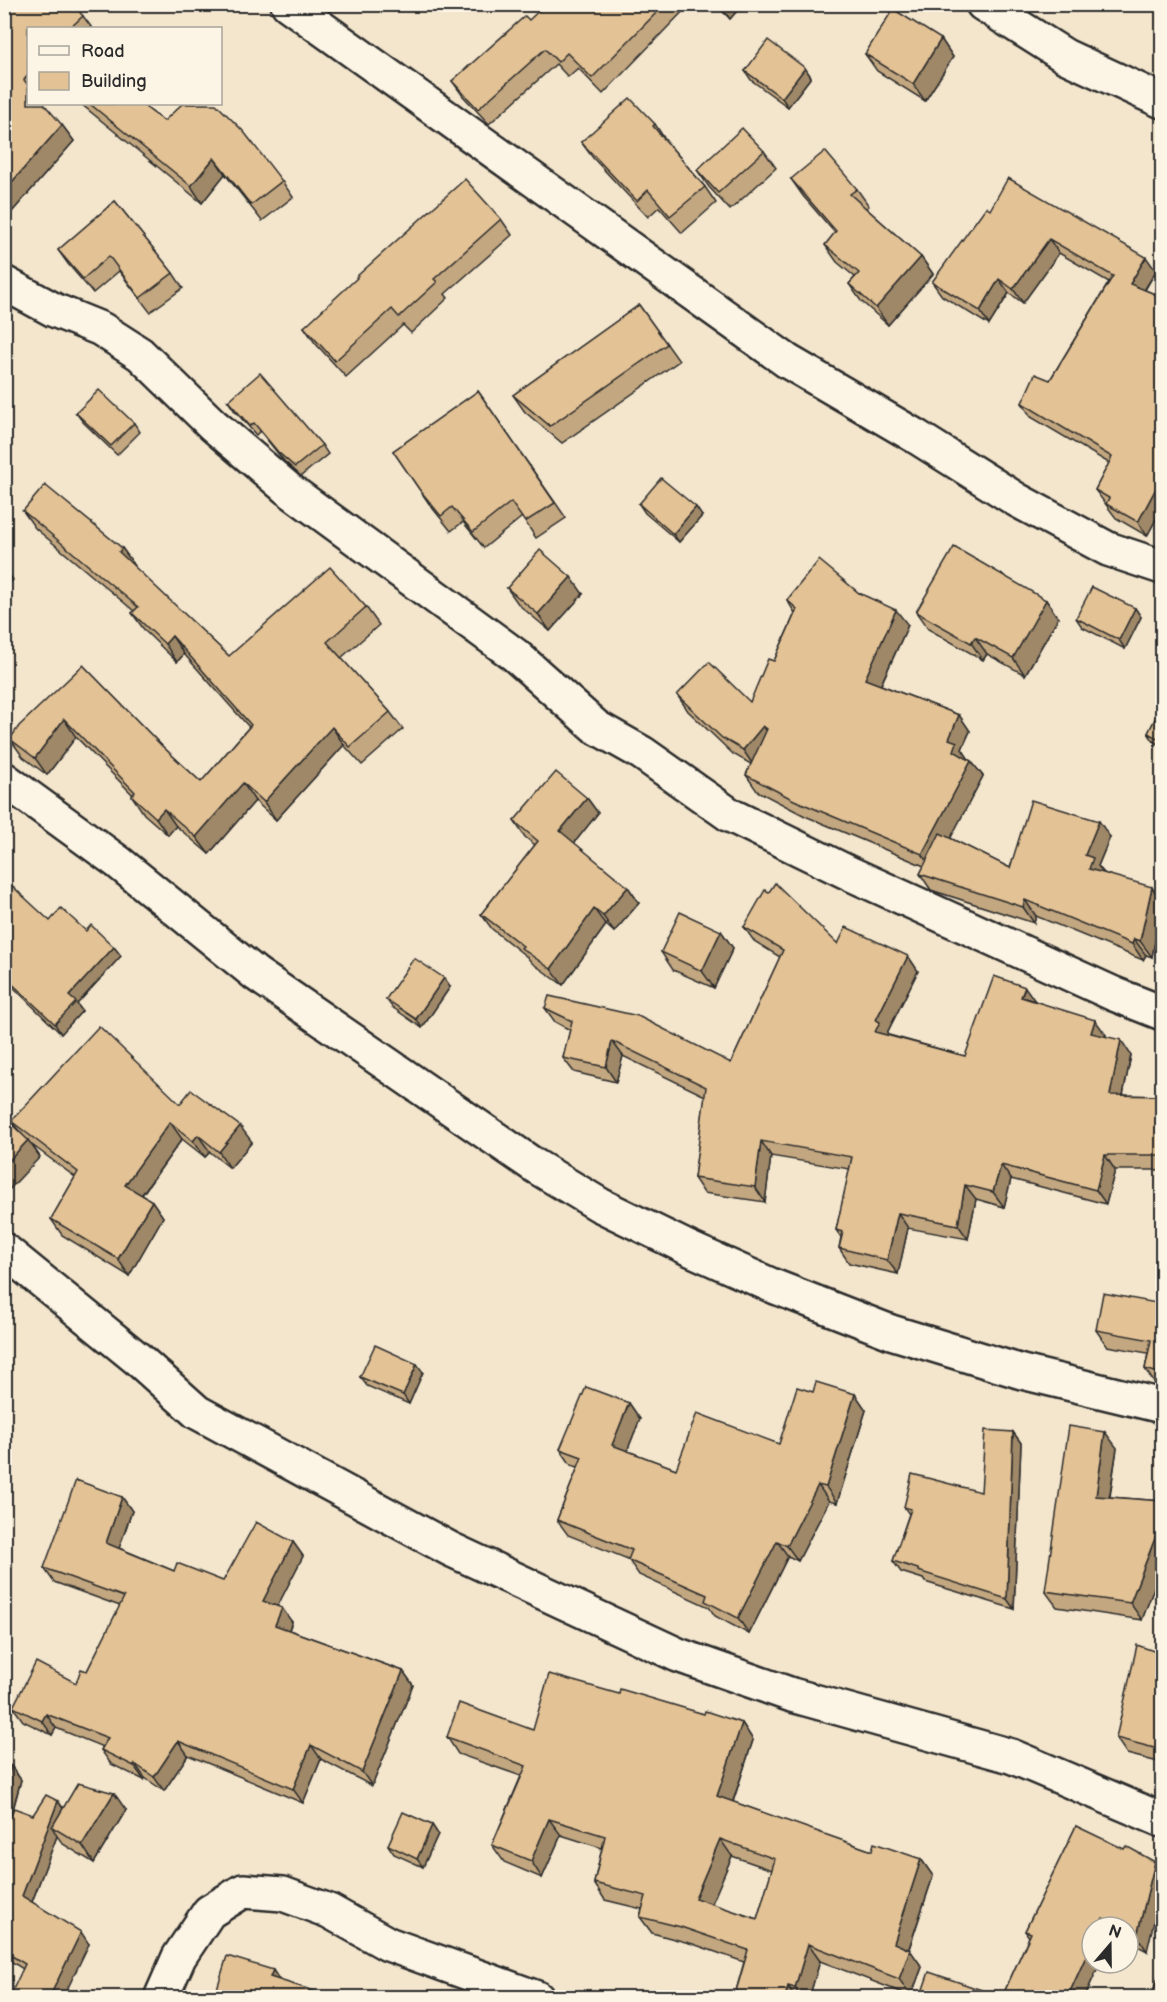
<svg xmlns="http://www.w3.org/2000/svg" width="1167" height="2002" font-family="'Balsamiq Sans',sans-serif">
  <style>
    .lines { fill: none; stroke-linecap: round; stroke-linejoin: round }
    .street-casing { stroke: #2b2b2b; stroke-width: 38 }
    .street { stroke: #fcf5e5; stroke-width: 33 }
    .wall { fill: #c3a780; stroke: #2b2b2b; stroke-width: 1.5; fill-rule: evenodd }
    .shaded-wall { fill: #9f8868; stroke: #2b2b2b; stroke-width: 1.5 }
    .building { fill: #e3c295; stroke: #2b2b2b; stroke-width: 1.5; fill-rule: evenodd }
  </style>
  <rect width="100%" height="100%" fill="#f4e6cd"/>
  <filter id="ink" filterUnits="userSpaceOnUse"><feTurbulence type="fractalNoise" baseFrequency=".0167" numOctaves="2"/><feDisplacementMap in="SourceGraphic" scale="12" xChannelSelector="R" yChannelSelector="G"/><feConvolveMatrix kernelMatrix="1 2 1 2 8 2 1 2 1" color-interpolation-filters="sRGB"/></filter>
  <g filter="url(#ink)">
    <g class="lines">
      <defs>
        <g id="street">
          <polyline points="288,4 787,361 917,437 1017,500 1108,549 1162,567"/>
          <polyline points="983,4 1065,56 1162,101"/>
          <polyline points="4,283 54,310 101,329 140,354 213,425 288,489 515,655 596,727 642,753 730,815 851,874 1114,994 1162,1013"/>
          <polyline points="4,779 118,862 256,974 535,1166 600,1205 688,1248 773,1286 891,1332 1022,1372 1162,1406"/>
          <polyline points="4,1250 139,1360 197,1412 450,1549 678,1655 792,1695 1011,1756 1162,1820"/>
          <polyline points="161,1998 179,1957 209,1912 243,1891 283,1894 329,1911 388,1944 537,1998"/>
        </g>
      </defs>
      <use href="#street" class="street-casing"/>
      <use href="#street" class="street"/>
    </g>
    <g class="wall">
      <polygon points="4,4 83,16 92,28 28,28 28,104 62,125 74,141 4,221"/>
      <polygon points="600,4 690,4 603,94 578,68 568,77 556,64 489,124 463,96 452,81 529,20 596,10"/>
      <polygon points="715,4 743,4 730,19"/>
      <polygon points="941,39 953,57 925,101 877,71 865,54"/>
      <polygon points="805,68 811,77 788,107 751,80 745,71"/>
      <polygon points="81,104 141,104 164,121 282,181 293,197 262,221 225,174 202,203"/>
      <polygon points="655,124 666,141 705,187 716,203 682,233 659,207 648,217 593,158 581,142"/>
      <polygon points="764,151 776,168 730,210 709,187 697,170"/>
      <polygon points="791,179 857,189 869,206 866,208 921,257 933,274 888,325 861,301 849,284 855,277 837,262 825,245 835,233 803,196"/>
      <polygon points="115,201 173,273 183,288 150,312 119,271 93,293 68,264 58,250"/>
      <polygon points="990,210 1156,271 1145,290 1162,297 1162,508 1147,536 1116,518 1095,490 1109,463 1031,417 1022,403 1050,380 1109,282 1059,253 1023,303 1009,293 989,325 942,296 932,282"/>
      <polygon points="501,219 512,235 445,294 448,298 411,333 403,325 346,377 315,343 304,327"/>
      <polygon points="639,305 679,361 562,443 525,412 513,395"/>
      <polygon points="478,391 566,518 536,538 522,517 484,548 463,522 451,531 430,505 393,451"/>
      <polygon points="228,401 322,445 328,454 301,476 284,461 260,431 256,435 234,410"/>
      <polygon points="76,413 134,423 140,432 117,455 83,422"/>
      <polygon points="639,504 702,516 679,542 645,513"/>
      <polygon points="23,511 122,548 135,566 134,567 229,656 366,607 379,625 341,658 390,712 403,729 362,765 344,745 276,820 255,801 209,854 176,826 168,835 144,814 132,796 133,795 76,737 47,775 23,757 10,739 83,665 162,746 201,782 249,727 184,654 177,662 145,631 132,613 134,611 35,528"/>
      <polygon points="4,567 13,580 4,588"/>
      <polygon points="507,588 583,594 550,631 519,605"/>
      <polygon points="859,593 908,625 881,685 959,715 970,731 962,749 968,758 968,759 971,761 983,776 950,838 1010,868 1110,837 1098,866 1104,873 1162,903 1152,957 1146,955 1143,960 1036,916 1034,923 931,890 920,874 924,866 805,816 757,791 746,775 751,764 733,754 688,711 677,695 750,702 774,661 795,613 787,600"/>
      <polygon points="1046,600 1058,618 1025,675 987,654 983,660 928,629 916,612"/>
      <polygon points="4,606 10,615 4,620"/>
      <polygon points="1135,608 1141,617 1125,649 1082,627 1076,618"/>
      <polygon points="1162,705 1162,746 1154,742 1148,733"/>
      <polygon points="587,798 598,813 574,843 628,887 639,903 614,932 606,925 563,985 532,963 527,957 492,929 481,914 535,845 525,837 514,821"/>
      <polygon points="4,893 50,921 86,931 114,947 121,956 77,1004 82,1011 61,1034 13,987 4,998"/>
      <polygon points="744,927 908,956 918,971 887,1033 889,1035 965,1056 1035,1001 1106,1035 1105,1037 1131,1055 1123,1095 1162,1096 1162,1170 1115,1170 1106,1204 1011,1179 1004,1207 976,1199 968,1239 908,1228 898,1274 849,1263 839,1248 841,1237 836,1230 850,1169 771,1156 765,1202 704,1193 694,1178 705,1096 623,1056 616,1082 574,1072 563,1058 570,1030 555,1022 545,1008 731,1063 780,957 754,941"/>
      <polygon points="721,931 733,948 714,988 673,970 661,952"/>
      <polygon points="450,987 422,1028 392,1007 386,999"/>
      <polygon points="180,1104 252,1142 230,1168 210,1152 205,1157 182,1139 142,1195 152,1201 163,1217 129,1276 62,1235 51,1219 75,1177 32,1145 40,1157 11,1121"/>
      <polygon points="1162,1304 1162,1387 1156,1385 1145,1369 1148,1353 1107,1346 1096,1330"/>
      <polygon points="423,1372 409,1404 367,1386 360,1377"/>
      <polygon points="813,1392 855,1394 866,1410 837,1503 829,1501 798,1561 788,1556 749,1634 715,1616 709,1607 639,1575 628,1559 568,1535 557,1520 578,1467 571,1465 560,1449 629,1403 640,1419 627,1451 676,1469 779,1444"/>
      <polygon points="1013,1432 1021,1443 1014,1609 925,1582 923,1579 901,1572 893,1561 909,1514 904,1507 981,1492"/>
      <polygon points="1117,1448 1110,1497 1162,1501 1162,1566 1142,1620 1057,1607 1045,1591"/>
      <polygon points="122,1497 132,1511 119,1548 174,1571 223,1581 293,1542 303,1556 277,1606 292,1622 289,1630 403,1671 413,1685 372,1786 321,1759 303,1803 188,1755 164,1791 145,1778 144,1780 111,1764 101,1750 103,1747 56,1728 52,1735 23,1721 13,1707 76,1683 87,1671 120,1606 54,1582 44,1568"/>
      <polygon points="1162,1654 1162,1763 1127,1754 1116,1738"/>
      <path d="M619 1694 742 1723 753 1740 733 1802 872 1851 921 1859 933 1876 909 1949 922 1967 911 1996 820 1961 809 1998H734L744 1962 693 1944 652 1933 640 1917 642 1909 605 1900 594 1883 602 1848 561 1835 542 1878 504 1862 492 1845 521 1776 458 1754 447 1737 533 1730ZM732 1856 772 1870 757 1919 711 1904Z"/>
      <polygon points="4,1764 11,1766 21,1780 12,1814 33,1815 58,1801 63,1808 126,1810 94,1863 63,1844 57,1836 32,1902 89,1944 23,1969 4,1957 4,1857 6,1854 4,1851"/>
      <polygon points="432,1825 438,1834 423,1867 394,1854 388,1845"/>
      <polygon points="1076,1826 1147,1951 1128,1941 1128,1927 1092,1927 1092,1963 1100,1963 1084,1998 920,1998 1002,1997 1029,1937 1025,1931"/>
    </g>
    <g class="shaded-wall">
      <polygon points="719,4 743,4 730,19"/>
      <polygon points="941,39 953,57 925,101 913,84"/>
      <polygon points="805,68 811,77 788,107 782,98"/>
      <polygon points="62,125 74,141 4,221 4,191"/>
      <polygon points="214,158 225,174 202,203 191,186"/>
      <polygon points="1049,239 1059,253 1023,303 1013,289"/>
      <polygon points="921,257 933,274 888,325 876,308"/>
      <polygon points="1146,257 1156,271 1140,297 1130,284"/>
      <polygon points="999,279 1009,293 989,325 980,311"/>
      <polygon points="1162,477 1162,508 1147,536 1138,522"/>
      <polygon points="696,507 702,516 679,542 673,534"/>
      <polygon points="122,548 135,566 131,570 119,552"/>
      <polygon points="571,577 583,594 550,631 538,614"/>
      <polygon points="1046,600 1058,618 1025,675 1013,658"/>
      <polygon points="1135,608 1141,617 1125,649 1119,640"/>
      <polygon points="896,610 908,625 876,695 865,679"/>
      <polygon points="172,636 184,654 177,662 165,644"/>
      <polygon points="975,637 987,654 983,660 971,643"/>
      <polygon points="959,715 970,731 962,749 968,758 965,767 954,751 949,739"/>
      <polygon points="64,719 76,737 47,775 35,758"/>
      <polygon points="763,726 775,742 754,766 743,750"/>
      <polygon points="332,727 344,745 276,820 264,802"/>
      <polygon points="971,761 983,776 934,870 922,854"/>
      <polygon points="243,783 255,801 209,854 196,837"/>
      <polygon points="587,798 598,813 571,847 560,831"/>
      <polygon points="164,809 176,826 168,835 156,818"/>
      <polygon points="1099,821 1110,837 1098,866 1104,874 1089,869 1085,855"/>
      <polygon points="628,887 639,903 614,932 603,916"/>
      <polygon points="1152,887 1162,903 1162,904 1152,957 1140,941"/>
      <polygon points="1025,900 1036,916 1034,923 1023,907"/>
      <polygon points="594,909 606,925 563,985 551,969"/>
      <polygon points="721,931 733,948 714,988 702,971"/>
      <polygon points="1134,939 1146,955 1143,960 1132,944"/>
      <polygon points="114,947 121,956 77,1004 82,1011 61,1034 55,1024 69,996"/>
      <polygon points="908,956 918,971 887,1033 890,1037 875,1032 876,1020"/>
      <polygon points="6,978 13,987 4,998 4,980"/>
      <polygon points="444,978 450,987 422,1028 416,1019"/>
      <polygon points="1025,987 1035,1001 1021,997"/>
      <polygon points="1095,1020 1106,1035 1102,1048 1091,1033"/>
      <polygon points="1121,1040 1131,1055 1120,1110 1110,1095"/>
      <polygon points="612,1041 623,1056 616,1082 606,1067"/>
      <polygon points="170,1122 182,1139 137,1201 125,1185"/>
      <polygon points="240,1126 252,1142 230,1168 219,1152"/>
      <polygon points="198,1135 210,1152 205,1157 193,1141"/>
      <polygon points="28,1140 40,1157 4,1195 4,1166"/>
      <polygon points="761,1141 771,1156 765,1202 755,1187"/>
      <polygon points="1105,1155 1115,1170 1106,1204 1096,1190"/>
      <polygon points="1001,1165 1011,1179 1004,1207 993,1192"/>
      <polygon points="965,1185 976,1199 968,1239 958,1225"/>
      <polygon points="152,1201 163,1217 129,1276 118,1259"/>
      <polygon points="898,1213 908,1228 898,1274 887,1260"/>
      <polygon points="417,1364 423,1372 409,1404 403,1395"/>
      <polygon points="855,1394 866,1410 837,1503 826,1487"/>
      <polygon points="629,1403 640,1419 623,1461 612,1445"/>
      <polygon points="1013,1432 1021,1443 1014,1609 1007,1599"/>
      <polygon points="1105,1432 1117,1448 1107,1512 1096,1496"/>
      <polygon points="818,1485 829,1501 798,1561 787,1546"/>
      <polygon points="122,1497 132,1511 116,1557 106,1543"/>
      <polygon points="1162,1520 1162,1566 1142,1620 1130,1603"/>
      <polygon points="777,1541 788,1556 749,1634 738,1618"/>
      <polygon points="293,1542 303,1556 273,1615 263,1601"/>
      <polygon points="282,1608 292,1622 285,1639 275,1625"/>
      <polygon points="403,1671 413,1685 372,1786 362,1772"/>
      <polygon points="46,1714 56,1728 52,1735 42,1721"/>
      <polygon points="742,1723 753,1740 729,1813 717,1796"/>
      <polygon points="178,1741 188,1755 164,1791 154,1777"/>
      <polygon points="311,1745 321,1759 303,1803 293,1789"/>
      <polygon points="135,1764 145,1778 144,1780 134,1766"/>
      <polygon points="11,1766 21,1780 4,1840 4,1789"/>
      <polygon points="114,1793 126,1810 94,1863 82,1845"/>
      <polygon points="58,1801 66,1813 52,1827 57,1836 30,1907 22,1896"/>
      <polygon points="549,1819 561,1835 542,1878 531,1861"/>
      <polygon points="432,1825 438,1834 423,1867 417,1859"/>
      <polygon points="720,1839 732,1856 707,1915 695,1898"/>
      <polygon points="921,1859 933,1876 905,1960 894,1943"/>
      <polygon points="1155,1862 1162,1872 1162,1888 1147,1951 1137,1936"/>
      <polygon points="1103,1918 1109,1927 1099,1927"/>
      <polygon points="81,1932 89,1944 63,1998 49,1998"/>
      <polygon points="1092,1943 1092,1963 1100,1963 1084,1998 1067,1998"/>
      <polygon points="808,1944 820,1961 809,1998 802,1998 795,1988"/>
      <polygon points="910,1950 922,1967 911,1996 899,1979"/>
      <polygon points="273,1970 280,1981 270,1977"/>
      <polygon points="788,1986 796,1998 785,1998"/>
    </g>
    <g class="building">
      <polygon points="4,4 73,4 83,16 70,28 28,28 28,75 24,80 28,85 28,104 44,104 62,125 4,191"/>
      <polygon points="546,4 591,4 596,10 600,4 665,4 592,78 567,53 558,62 545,49 478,109 452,81 525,16 529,20"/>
      <polygon points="893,9 941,39 913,84 865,54"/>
      <polygon points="768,40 805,68 782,98 745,71"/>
      <polygon points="630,98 655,124 653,126 705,187 670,216 648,190 637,201 581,142"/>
      <polygon points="90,104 141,104 164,121 182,104 216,104 244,132 282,181 251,205 214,158 191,186"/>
      <polygon points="742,128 764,151 718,193 697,170"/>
      <polygon points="825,151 857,189 850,194 921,257 876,308 849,284 859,273 825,245 836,231 791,179"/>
      <polygon points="1008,178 1146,257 1130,284 1162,297 1162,477 1138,522 1106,504 1109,498 1095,490 1112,457 1022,403 1035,374 1050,380 1113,276 1049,239 1013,289 999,279 980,311 932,282 986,207 990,210"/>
      <polygon points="465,179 501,219 434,279 437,282 399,317 392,309 335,361 304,327 357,278 356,277"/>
      <polygon points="115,201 173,273 140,298 109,256 83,279 58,250"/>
      <polygon points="639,305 667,344 550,426 513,395"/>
      <polygon points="260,373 322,445 295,467 278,452 254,423 250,426 228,401"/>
      <polygon points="99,390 134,423 111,446 76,413"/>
      <polygon points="478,391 555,503 525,522 511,502 473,532 452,507 441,516 419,489 393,451"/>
      <polygon points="661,478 696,507 673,534 639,504"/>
      <polygon points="45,485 122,548 119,552 229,656 330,567 366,607 327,642 390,712 350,747 332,727 264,802 243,783 196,837 164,809 156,818 132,796 135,792 64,719 35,758 10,739 19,726 83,665 162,746 201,782 251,725 172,636 165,644 132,613 138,607 23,511"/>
      <polygon points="954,547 1046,600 1013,658 975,637 971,643 916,612"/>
      <polygon points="540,550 571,577 538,614 507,588"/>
      <polygon points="819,560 859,593 896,610 865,679 959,715 949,739 957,742 954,751 971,761 922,854 794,800 746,775 767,729 763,726 743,750 722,738 677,695 709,662 750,702 768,659 774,661 797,609 787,600"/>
      <polygon points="1092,587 1135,608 1119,640 1076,618"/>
      <polygon points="1162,705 1162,741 1148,733"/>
      <polygon points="556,772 587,798 560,831 628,887 603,916 594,909 551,969 521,948 523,946 481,914 538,841 514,821"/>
      <polygon points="1031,800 1099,821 1085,855 1093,858 1089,869 1152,887 1140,941 1134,939 1132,944 1025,900 1023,907 920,874 940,833 1010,868"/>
      <polygon points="775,883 838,944 846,927 908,956 876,1020 880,1022 875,1032 965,1056 994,976 1025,987 1021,997 1095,1020 1091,1033 1121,1040 1110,1095 1162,1096 1162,1155 1105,1155 1096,1190 1001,1165 993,1192 965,1185 958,1225 898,1213 887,1260 839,1248 843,1232 836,1230 852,1157 761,1141 755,1187 694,1178 706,1087 612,1041 606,1067 563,1058 572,1021 545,1008 549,996 638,1016 731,1063 783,950 744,927 765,890 769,892"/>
      <polygon points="12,886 50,921 61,908 86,931 91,925 114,947 69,996 76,1002 55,1024 6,978 4,980 4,893"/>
      <polygon points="680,912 721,931 702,971 661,952"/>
      <polygon points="414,958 444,978 416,1019 386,999"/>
      <polygon points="99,1026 180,1104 191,1090 240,1126 219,1152 198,1135 193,1141 170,1122 125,1185 152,1201 118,1259 51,1219 78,1172 11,1121"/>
      <polygon points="4,1117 28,1140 4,1166"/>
      <polygon points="1103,1293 1162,1304 1162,1374 1145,1369 1151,1340 1096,1330"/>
      <polygon points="375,1345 417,1364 403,1395 360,1377"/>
      <polygon points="816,1382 855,1394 826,1487 818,1485 787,1546 777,1541 738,1618 705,1601 707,1595 628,1560 632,1550 557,1520 582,1457 560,1449 586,1387 629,1403 612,1445 676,1469 697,1413 779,1444 797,1387 813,1392"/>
      <polygon points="1069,1426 1105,1432 1096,1496 1162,1501 1162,1520 1130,1603 1045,1591"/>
      <polygon points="985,1430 1013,1432 1007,1599 918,1571 918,1569 893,1561 911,1509 904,1507 912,1474 981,1492"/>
      <polygon points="76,1480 122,1497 106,1543 174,1571 177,1563 223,1581 256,1522 293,1542 263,1601 282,1608 275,1625 403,1671 362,1772 311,1745 293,1789 178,1741 154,1777 135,1764 134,1766 101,1750 108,1738 46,1714 42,1721 13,1707 36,1662 76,1683 81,1669 87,1671 124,1597 44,1568"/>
      <polygon points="1137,1645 1162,1654 1162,1750 1116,1738"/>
      <path d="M549 1674 619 1694 620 1689 704 1714 705 1711 742 1723 717 1796 872 1851 874 1843 921 1859 894 1943 910 1950 899 1979 808 1944 795 1988 788 1986 785 1998H734L748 1950 681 1927 640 1917 646 1896 594 1883 605 1836 549 1819 531 1861 492 1845 526 1766 447 1737 459 1703 533 1730ZM720 1839 775 1859 757 1919 695 1898Z"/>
      <polygon points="4,1764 11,1766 4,1789"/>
      <polygon points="78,1783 114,1793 82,1845 52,1827"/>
      <polygon points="46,1795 58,1801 22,1896 81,1932 49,1998 9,1998 25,1964 4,1951 4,1857 11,1848 4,1846 4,1831 14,1808 33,1815"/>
      <polygon points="403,1812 432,1825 417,1859 388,1845"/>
      <polygon points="1076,1826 1124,1849 1126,1846 1155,1862 1137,1936 1128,1932 1128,1927 1119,1927 1103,1918 1099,1927 1092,1927 1092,1943 1067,1998 920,1998 929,1972 1002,1997 1031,1933 1025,1931"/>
      <polygon points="227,1956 273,1970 270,1977 336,1998 212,1998 213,1992 216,1992"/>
      <polygon points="1162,1967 1162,1998 1150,1998"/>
    </g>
  </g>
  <rect width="1167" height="2002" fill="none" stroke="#fcf5e5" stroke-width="24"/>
  <rect x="12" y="12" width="1143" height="1978" fill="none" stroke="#2b2b2b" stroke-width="2" filter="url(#ink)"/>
  <rect x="27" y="27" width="195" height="78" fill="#fcf5e5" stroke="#a8a49b" stroke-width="1.5"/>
  <rect x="39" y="46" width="30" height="9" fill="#fcf5e5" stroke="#a8a49b" stroke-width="1.5"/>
  <text x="81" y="57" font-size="18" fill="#2b2b2b">Road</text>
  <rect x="39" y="72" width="30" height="18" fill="#e3c295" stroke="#a8a49b" stroke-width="1.5"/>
  <text x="81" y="87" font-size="18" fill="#2b2b2b">Building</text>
  <g transform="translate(1110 1945) rotate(20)"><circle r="28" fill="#fcf5e5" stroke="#a8a49b" stroke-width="1.5"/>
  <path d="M0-4.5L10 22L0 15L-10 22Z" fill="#2b2b2b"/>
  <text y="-9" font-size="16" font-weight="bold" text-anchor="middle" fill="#2b2b2b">N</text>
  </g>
</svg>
